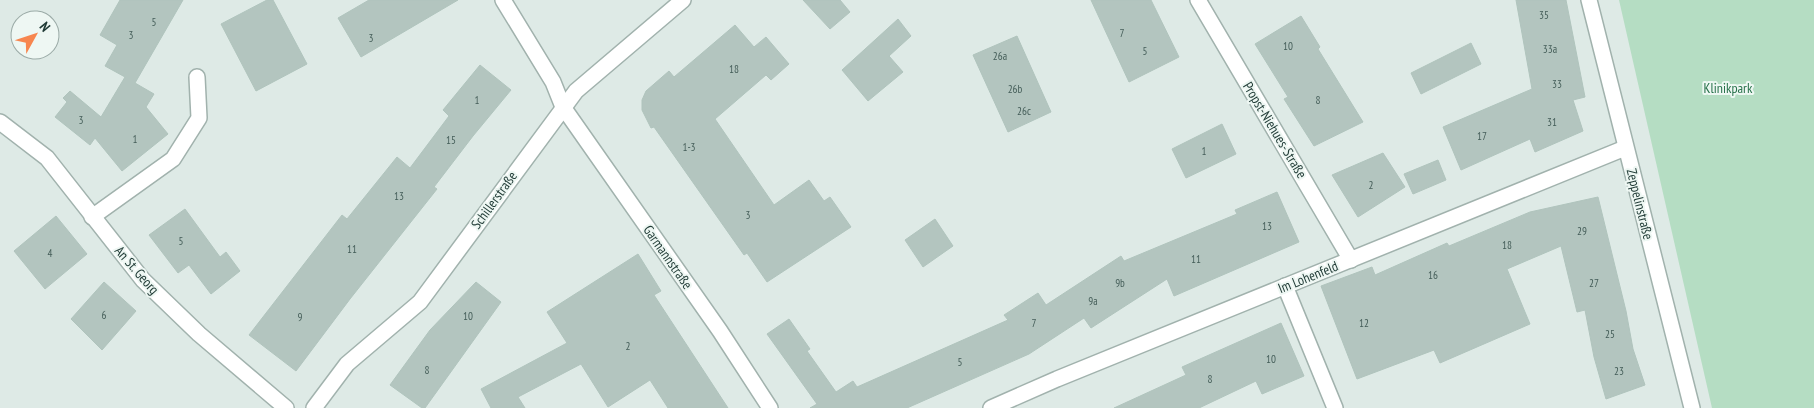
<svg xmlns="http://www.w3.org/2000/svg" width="1814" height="408" font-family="'PT Sans Narrow',sans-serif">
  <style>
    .green { fill: #b5ddc3 }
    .building { fill: #b3c5bf; stroke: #b0c4bd }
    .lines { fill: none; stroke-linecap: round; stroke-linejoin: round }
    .minor-casing { stroke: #a1b2ad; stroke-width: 18 }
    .tertiary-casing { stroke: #a1b2ad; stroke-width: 18 }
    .minor { stroke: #fff; stroke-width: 15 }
    .tertiary { stroke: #fff; stroke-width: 15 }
    .labels { text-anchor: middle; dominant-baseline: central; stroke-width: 4; stroke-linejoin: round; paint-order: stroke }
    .number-label { font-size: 11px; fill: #445d58 }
    .park-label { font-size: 14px; fill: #28724b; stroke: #eef7f3 }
    .street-label { font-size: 14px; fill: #1f3a35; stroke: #eef7f3 }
  </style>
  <rect width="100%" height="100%" fill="#deeae6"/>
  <polygon class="green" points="1619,0 1814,0 1814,408 1712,408"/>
  <g class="building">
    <polygon points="120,0 183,0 135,83 154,94 146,107 168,134 122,171 95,138 90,145 55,117 67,102 63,98 70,91 101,117 125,77 105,66 117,45 100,35"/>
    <polygon points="267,0 273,0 307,64 256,91 221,24"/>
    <polygon points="369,0 458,0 361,57 338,18"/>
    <polygon points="803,0 840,0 850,12 830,29"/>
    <polygon points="1091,0 1151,0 1179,57 1129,82"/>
    <polygon points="1516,0 1566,0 1585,97 1573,100 1583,131 1535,152 1530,139 1461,170 1443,127 1532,89"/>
    <polygon points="1301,16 1320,47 1318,49 1363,122 1314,146 1284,99 1288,97 1255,44"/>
    <polygon points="898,19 911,36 889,56 903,72 868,101 842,70"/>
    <polygon points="735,25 754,47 766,37 789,64 771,80 766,75 715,119 774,205 809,180 824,201 830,197 851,227 767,282 747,253 744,255 654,127 651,128 642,110 642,100 646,91 669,71 674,77"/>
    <polygon points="1017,36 1051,112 1008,132 973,55"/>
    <polygon points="1471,43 1481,64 1421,94 1411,73"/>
    <polygon points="480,65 511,90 473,136 434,187 437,189 350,299 296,371 249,335 342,215 347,219 397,157 410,168 449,116 443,110"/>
    <polygon points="1222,124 1236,154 1186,178 1172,149"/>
    <polygon points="1383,153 1405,187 1358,217 1332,175"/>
    <polygon points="1438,160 1446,180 1413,194 1404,174"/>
    <polygon points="1277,192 1299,242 1174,296 1167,279 1091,328 1084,318 1029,354 907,408 810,408 817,404 767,334 789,319 810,349 807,351 836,392 853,381 857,387 1008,320 1004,315 1038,293 1046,305 1121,256 1124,261 1237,214 1235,210"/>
    <polygon points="1598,197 1626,311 1633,349 1645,385 1606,399 1594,357 1585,310 1577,312 1561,246 1507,269 1530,324 1440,363 1434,350 1357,379 1321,286 1372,267 1375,275 1447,243 1449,246 1530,212"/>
    <polygon points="185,209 220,257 226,252 240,271 211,294 189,265 178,273 149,235"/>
    <polygon points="56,216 87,254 45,289 14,251"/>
    <polygon points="935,219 953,246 923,267 905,240"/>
    <polygon points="638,254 661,291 654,295 728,408 668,408 650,380 608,407 581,364 518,397 525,408 491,408 481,389 567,343 547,312"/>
    <polygon points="104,282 136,311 102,350 71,319"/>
    <polygon points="476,282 501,302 425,408 422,408 390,385 430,330"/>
    <polygon points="1281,323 1304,376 1262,394 1256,381 1199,408 1114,408 1186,375 1182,367"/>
  </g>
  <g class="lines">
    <defs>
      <g id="minor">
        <polyline points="503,0 553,82 563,107 720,331 770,408"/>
        <polyline points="1198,0 1351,260"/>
        <polyline points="1589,0 1692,408"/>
        <polyline points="0,122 47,158 143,280 199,334 286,408"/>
        <polyline points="92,217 173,159 199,118 197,77"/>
        <polyline points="1285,286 1335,408"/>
        <polyline points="991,408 1057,379 1625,148"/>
      </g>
      <polyline id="tertiary" points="314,408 347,364 420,302 576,91 683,0"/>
    </defs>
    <use href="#minor" class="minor-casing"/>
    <use href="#tertiary" class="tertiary-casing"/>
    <use href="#minor" class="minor"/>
    <use href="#tertiary" class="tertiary"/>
  </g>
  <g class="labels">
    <g class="number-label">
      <text x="1544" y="15">35</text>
      <text x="154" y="22">5</text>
      <text x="1122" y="33">7</text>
      <text x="131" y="35">3</text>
      <text x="371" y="38">3</text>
      <text x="1288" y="46">10</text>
      <text x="1550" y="49">33a</text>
      <text x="1145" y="51">5</text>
      <text x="1000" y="56">26a</text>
      <text x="734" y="69">18</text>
      <text x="1557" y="84">33</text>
      <text x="1015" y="89">26b</text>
      <text x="477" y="100">1</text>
      <text x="1318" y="100">8</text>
      <text x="1024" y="111">26c</text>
      <text x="81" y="120">3</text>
      <text x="1552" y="122">31</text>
      <text x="1482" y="136">17</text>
      <text x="135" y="139">1</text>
      <text x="451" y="140">15</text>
      <text x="689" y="147">1-3</text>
      <text x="1204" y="151">1</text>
      <text x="1371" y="185">2</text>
      <text x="399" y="196">13</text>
      <text x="748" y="215">3</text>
      <text x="1267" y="226">13</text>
      <text x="1582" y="231">29</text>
      <text x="181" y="241">5</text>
      <text x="1507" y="245">18</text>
      <text x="352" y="249">11</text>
      <text x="50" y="253">4</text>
      <text x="1196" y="259">11</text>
      <text x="1433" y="275">16</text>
      <text x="1120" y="283">9b</text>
      <text x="1594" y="283">27</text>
      <text x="1093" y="301">9a</text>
      <text x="104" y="315">6</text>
      <text x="468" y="316">10</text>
      <text x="300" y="317">9</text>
      <text x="1034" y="323">7</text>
      <text x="1364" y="323">12</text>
      <text x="1610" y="334">25</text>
      <text x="628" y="346">2</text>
      <text x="1271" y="359">10</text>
      <text x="960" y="362">5</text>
      <text x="427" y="370">8</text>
      <text x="1619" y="371">23</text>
      <text x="1210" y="379">8</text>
    </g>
    <g class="park-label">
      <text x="1728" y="88">Klinikpark</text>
    </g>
    <g class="street-label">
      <text transform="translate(1275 130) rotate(59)">Propst-Niehues-Straße</text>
      <text transform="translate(494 200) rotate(-54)">Schillerstraße</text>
      <text transform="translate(1640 204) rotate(76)">Zeppelinstraße</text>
      <text transform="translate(668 257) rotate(55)">Garmannstraße</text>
      <text transform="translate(137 270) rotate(49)">An St. Georg</text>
      <text transform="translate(1308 277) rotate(-22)">Im Lohenfeld</text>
    </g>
  </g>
  <g transform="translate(35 35) rotate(50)"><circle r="24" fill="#eef7f3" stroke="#9baba7"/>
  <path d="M0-4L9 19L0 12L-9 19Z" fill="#f7864f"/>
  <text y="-8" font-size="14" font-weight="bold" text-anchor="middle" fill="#1f3a35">N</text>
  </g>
</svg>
